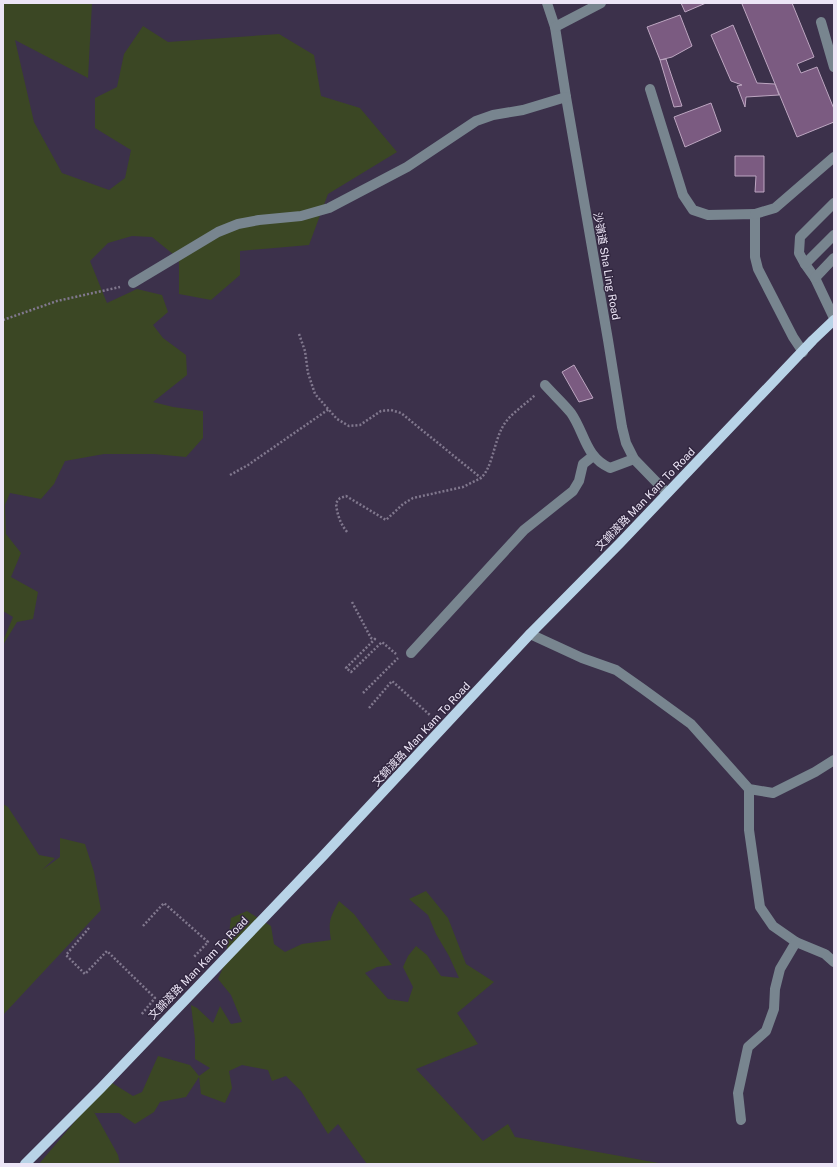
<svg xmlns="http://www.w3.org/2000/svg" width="837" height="1167" font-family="'Public Sans','Noto Sans SC',sans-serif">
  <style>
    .green { fill: #3b4724 }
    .building { fill: #7b5b81; stroke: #bda6c1 }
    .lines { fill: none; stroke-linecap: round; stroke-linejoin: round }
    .path { stroke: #81788e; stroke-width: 2.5; stroke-dasharray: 2 2; stroke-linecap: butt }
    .minor { stroke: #78858f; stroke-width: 10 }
    .major { stroke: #b8d3e7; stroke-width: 10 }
    .labels { text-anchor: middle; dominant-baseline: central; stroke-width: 3; stroke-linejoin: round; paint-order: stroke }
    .street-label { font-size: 11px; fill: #ece5f6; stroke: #322740 }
  </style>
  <rect width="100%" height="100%" fill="#3c314b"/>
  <g class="green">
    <polygon points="3,3 92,3 88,78 15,40 34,122 62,173 109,190 125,178 131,150 95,128 95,98 117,87 124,54 143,26 168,42 279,34 314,55 321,96 360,108 397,152 328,194 309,245 240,251 240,275 211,300 179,294 179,259 152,237 132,236 108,243 90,261 107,303 137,289 162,295 168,312 153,325 163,338 186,355 187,375 153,402 173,407 203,411 203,438 186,457 154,454 104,454 65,461 54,484 41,499 10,493 5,505 6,534 21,553 11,577 38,592 33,619 17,622 3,645 3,641 13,617 3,611"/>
    <polygon points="3,804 8,807 39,855 55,858 42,870 60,857 60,838 85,844 94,872 101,910 3,1015"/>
    <path d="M426 891 448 918 466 964 494 982 457 1013 478 1044 416 1069 483 1141 508 1124 515 1137 664 1164H367L338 1124 328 1134 301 1091 286 1076 272 1081 268 1070 242 1065 229 1071 232 1088 225 1103 201 1094 199 1077 186 1097 160 1102 154 1112 135 1124 119 1113H95L93 1110 118 1155 120 1164H39L109 1081 133 1096 142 1092 158 1056 190 1065 199 1076 210 1068 195 1059V1039L191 1005 197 1008 213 1023 220 1006 231 1024 242 1022 231 995 218 979 225 963 231 918 247 911 271 926 274 944 285 952 302 944 331 940C328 921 330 918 339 901L354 914 392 965 377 967 365 973 388 999 408 1002 413 987 403 967 408 956 416 946 427 955 441 976 459 978 449 956 436 934 428 915 409 899Z"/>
  </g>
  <g class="building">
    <polygon points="681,3 706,3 685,12"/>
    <polygon points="744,3 792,3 814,57 797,64 801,73 817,67 834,109 834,122 797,137 742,4"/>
    <polygon points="680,15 692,46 672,57 660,60 647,27"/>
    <polygon points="733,25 757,83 775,84 779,95 746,97 745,107 737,86 742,85 731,81 711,35"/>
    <polygon points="666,59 672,77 682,106 674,107 660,60"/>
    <polygon points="711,103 721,131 685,147 674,117"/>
    <polygon points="735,156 764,156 764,192 755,192 756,176 735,176"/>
    <polygon points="574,365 593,398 579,402 562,372"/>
  </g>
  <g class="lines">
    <g class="path">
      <polyline points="3,320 57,301 120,287"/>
      <path d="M299 334 305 351 308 373 315 394 337 419 349 426 360 425 381 411 391 410 401 413 481 478C492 468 494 443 502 428 509 414 524 406 535 395"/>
      <polyline points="230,475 248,465 329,409"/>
      <path d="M347 532C340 523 337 514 336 503L340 498 346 496 386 520 403 504 413 498 463 487 481 478"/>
      <polyline points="352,602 371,638 375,639 346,668 351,672 382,642 396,654"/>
      <polyline points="363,693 398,658"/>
      <polyline points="369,708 392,681 431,716"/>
      <polyline points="143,926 164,903 208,942 193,958"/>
      <polyline points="89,928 66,955 85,974 107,951 155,998 141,1015"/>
    </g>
    <g class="minor">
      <polyline points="547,3 555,27 566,97 608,340 622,427 626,443 634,459 667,493"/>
      <polyline points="821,22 834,67"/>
      <polyline points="555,27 601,3"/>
      <polyline points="650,89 683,195 693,210 708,215 755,214 755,257 758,269 793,337 803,352"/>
      <polyline points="834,203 800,237 799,253 805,264 815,278 834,318"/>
      <polyline points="755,214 775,208 834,157"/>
      <polyline points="805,264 834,235"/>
      <polyline points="815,278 834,258"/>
      <polyline points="133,283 218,232 238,224 259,220 301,216 329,208 407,167 476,121 493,115 523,110 566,97"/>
      <path d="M545 385C553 394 563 403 571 413 585 433 585 457 610 468L634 459"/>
      <polyline points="530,634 582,658 616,670 643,689 691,724 749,789 773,793 815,772 834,760"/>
      <polyline points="411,653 524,530 573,491 579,481 583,464 593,456"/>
      <polyline points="749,789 749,830 760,907 773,926 796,942 825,954 834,962"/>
      <polyline points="741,1120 738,1093 748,1047 766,1031 774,1009 775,989 780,969 796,942"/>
    </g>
    <polyline class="major" points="25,1164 101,1088 323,856 530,634 620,543 813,340 834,320"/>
  </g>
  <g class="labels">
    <g class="street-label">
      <text transform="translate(607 266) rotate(80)">沙嶺道 Sha Ling Road</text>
      <text transform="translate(645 499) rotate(-46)">文錦渡路 Man Kam To Road</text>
      <text transform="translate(421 734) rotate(-47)">文錦渡路 Man Kam To Road</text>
      <text transform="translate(198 968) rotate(-46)">文錦渡路 Man Kam To Road</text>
    </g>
  </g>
  <rect width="837" height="1167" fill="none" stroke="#ece5f6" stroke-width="8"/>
</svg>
